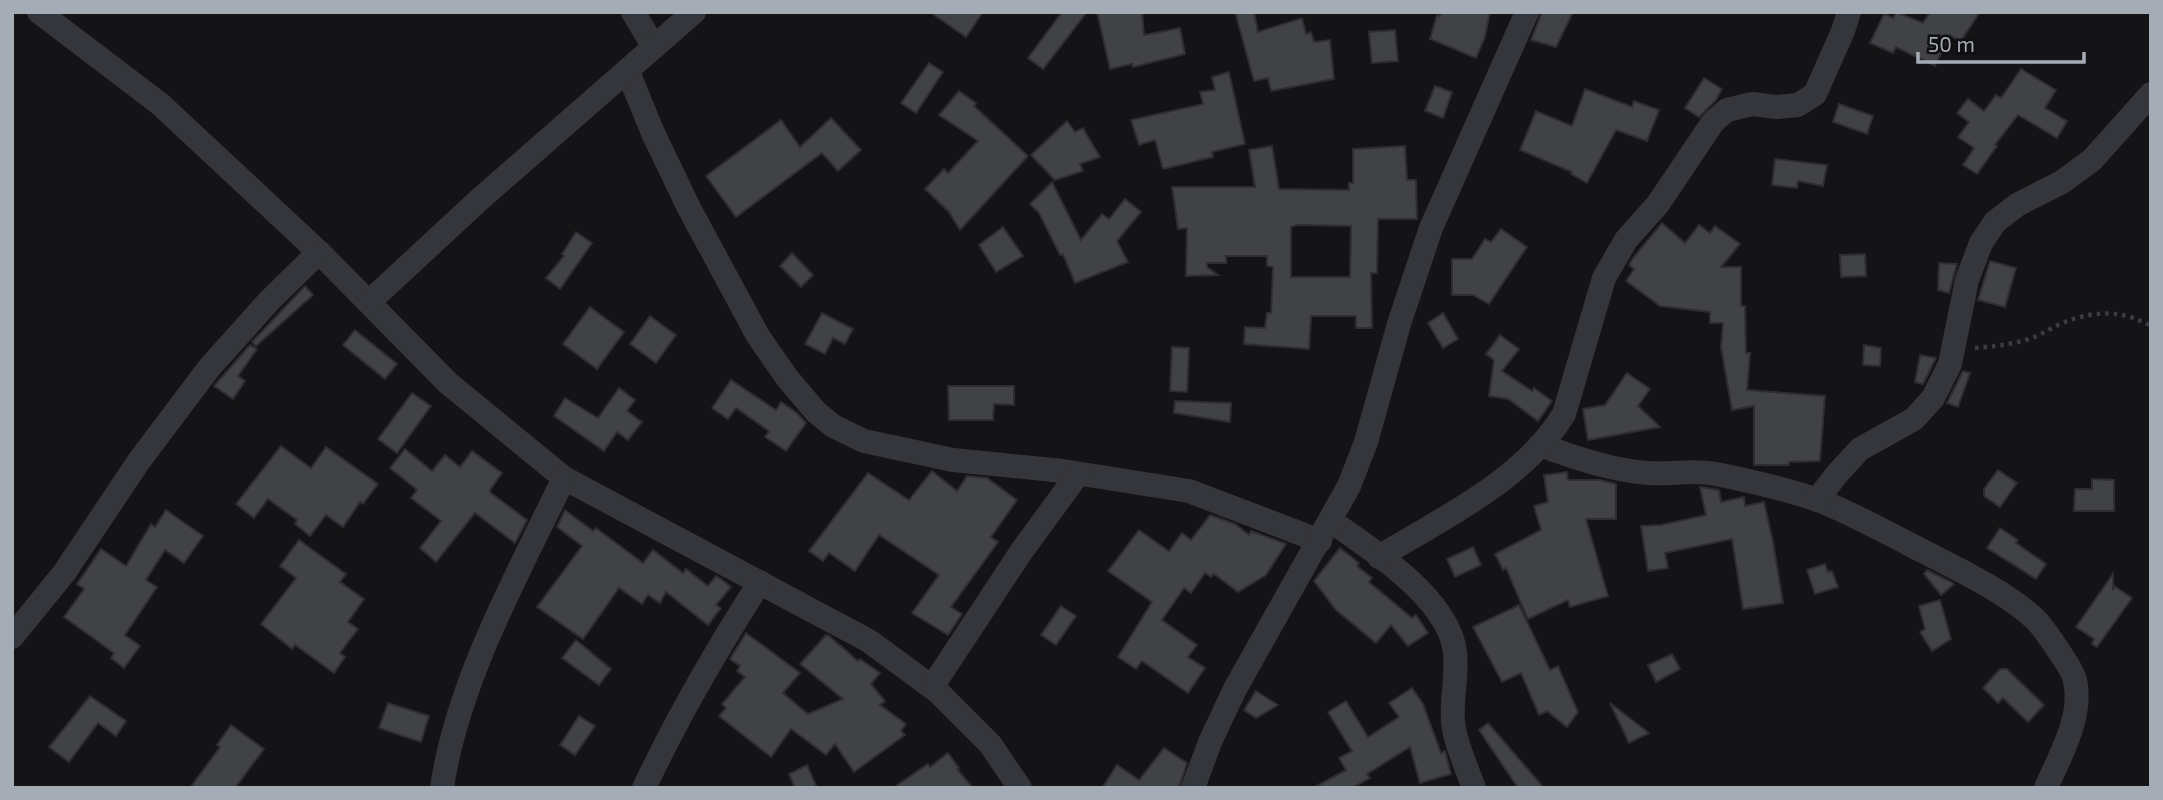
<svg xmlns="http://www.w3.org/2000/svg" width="2163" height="800" font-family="'Exo 2',sans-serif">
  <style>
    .building { fill: #404246; stroke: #2e2e32; stroke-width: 2; fill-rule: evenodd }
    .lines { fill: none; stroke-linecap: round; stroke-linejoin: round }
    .path { stroke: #3b3d42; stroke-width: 4.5; stroke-dasharray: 3.5 5; stroke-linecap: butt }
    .minor { stroke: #35363b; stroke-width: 24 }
  </style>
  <rect width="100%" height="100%" fill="#141416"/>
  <g class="building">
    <polygon points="930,12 983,12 966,37"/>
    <polygon points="1062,12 1087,12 1043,69 1028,58"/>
    <polygon points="1097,12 1142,12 1144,35 1180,28 1185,54 1133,67 1132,64 1110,69"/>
    <polygon points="1235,12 1254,12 1258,32 1302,18 1306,34 1311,32 1314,42 1330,40 1334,79 1271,91 1268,78 1254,81"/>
    <polygon points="1441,12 1490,12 1485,37 1476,58 1430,39 1437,15 1440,16"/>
    <polygon points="1542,12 1573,12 1556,47 1531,40"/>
    <polygon points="1896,12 1923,23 1930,12 1980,12 1960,42 1950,35 1935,66 1896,47 1893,53 1870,43 1884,14 1893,18"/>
    <polygon points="1395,30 1398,61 1372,63 1369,32"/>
    <polygon points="929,63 943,72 916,113 901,103"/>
    <polygon points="2021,69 2056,90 2045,108 2067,121 2057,138 2018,115 1995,145 1997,146 1977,174 1963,165 1974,148 1958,137 1969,122 1957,113 1968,99 1984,111 1996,95 2001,98"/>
    <polygon points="1229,72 1245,144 1212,152 1213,157 1163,169 1155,140 1139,145 1131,120 1203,104 1200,92 1215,90 1212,77"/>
    <polygon points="1704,78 1722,89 1716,100 1699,117 1685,108"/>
    <polygon points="1435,86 1452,92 1443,118 1425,111"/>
    <polygon points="1585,89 1632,107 1634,101 1659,110 1647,141 1616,130 1587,183 1571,174 1572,172 1520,150 1536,111 1572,126"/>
    <polygon points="959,91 976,103 974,106 1028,156 960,230 949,212 925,189 944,169 948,173 978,141 939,115"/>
    <polygon points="1839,104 1873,116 1867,134 1833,122"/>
    <polygon points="831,118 861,150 838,171 822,153 736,217 706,176 781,120 800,147"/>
    <polygon points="1067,121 1075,132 1083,128 1100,157 1080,164 1083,171 1055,180 1031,155"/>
    <path d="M1272 146 1279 189 1349 190V183H1353V149L1405 146 1407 180H1416L1417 219H1378L1377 273H1371L1372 328H1356V316H1311L1309 349 1244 344 1245 327 1265 328 1267 313H1271L1273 267 1267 266V256H1226V263H1207V267L1218 275 1186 276 1187 228 1178 229 1172 187H1255L1249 150ZM1297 225 1351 226 1350 277H1291V227Z"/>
    <polygon points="1775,159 1827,165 1823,186 1798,181 1797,188 1772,185"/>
    <polygon points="1052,182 1081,240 1102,214 1109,219 1125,199 1141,212 1117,241 1128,262 1075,283 1063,254 1060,255 1039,213 1030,204"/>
    <polygon points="1662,223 1685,243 1699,225 1710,233 1715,226 1740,244 1721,267 1741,267 1741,306 1745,306 1746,353 1750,353 1747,390 1825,396 1820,461 1789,462 1789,465 1754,465 1754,406 1732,410 1721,347 1723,323 1710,323 1710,312 1660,306 1626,281 1634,269 1629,265 1633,258"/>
    <polygon points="1003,227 1023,256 996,272 979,245"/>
    <polygon points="1501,229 1527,247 1489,304 1473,295 1452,295 1452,259 1472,259 1485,239 1491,242"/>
    <polygon points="576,232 592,243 560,289 546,278 564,256 562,254"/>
    <polygon points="792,253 813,275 801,287 780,266"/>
    <polygon points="1865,254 1866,276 1841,277 1840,255"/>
    <polygon points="1990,261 2016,268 2005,307 1978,300"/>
    <polygon points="1939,263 1957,264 1949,293 1938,290"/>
    <polygon points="305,286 313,295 256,346 252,342"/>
    <polygon points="590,307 624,332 597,369 563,344"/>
    <polygon points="822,313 853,329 845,344 833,338 825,354 805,344"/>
    <polygon points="1443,313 1458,339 1443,348 1428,323"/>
    <polygon points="650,316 676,335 656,363 630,344"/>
    <polygon points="355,330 397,364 385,379 343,345"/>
    <polygon points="1500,335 1519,349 1502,371 1532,391 1534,388 1552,401 1538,421 1508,399 1489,396 1494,360 1486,354"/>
    <polygon points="250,345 257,349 238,376 245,381 233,399 214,386"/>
    <polygon points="1864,345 1881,348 1880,366 1863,365"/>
    <polygon points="1172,347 1189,348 1187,392 1170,391"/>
    <polygon points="1920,355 1936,358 1923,384 1915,382"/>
    <polygon points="1963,371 1970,373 1958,407 1947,403"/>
    <polygon points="1627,373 1650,389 1638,406 1660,427 1588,440 1583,409 1605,405"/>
    <polygon points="731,380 776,410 781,402 797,413 806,423 786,451 765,437 769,431 736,408 728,419 712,408"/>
    <polygon points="948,386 1014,386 1014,405 994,404 993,420 949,420"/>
    <polygon points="619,388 635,400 627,411 642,422 628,440 617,432 604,451 554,416 565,398 598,418"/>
    <polygon points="412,393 431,406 397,453 378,439"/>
    <polygon points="1175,401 1231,403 1230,422 1174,413"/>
    <polygon points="281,446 311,468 326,447 378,484 363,504 360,502 343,527 326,515 310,536 295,524 297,520 268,499 254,518 236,504"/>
    <polygon points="405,449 432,471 445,455 460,467 472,451 502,473 490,490 491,493 527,520 515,543 475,513 436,562 420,548 441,521 411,498 417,490 390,468"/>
    <polygon points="1998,470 2017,483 2000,507 1984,496 1984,489"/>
    <polygon points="932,471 957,491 967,476 987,478 1017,500 991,537 998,542 951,607 962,614 948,635 912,613 939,575 879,535 855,571 829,553 823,561 809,551 868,473 909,500"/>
    <polygon points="1567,472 1568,480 1600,480 1616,484 1616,519 1586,519 1608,596 1570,607 1568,600 1528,619 1506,568 1503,570 1495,554 1541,530 1534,506 1548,502 1544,475"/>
    <polygon points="2092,479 2114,480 2114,511 2074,511 2075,489 2092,489"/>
    <polygon points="1700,487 1719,490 1721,502 1744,497 1745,506 1764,502 1773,542 1783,603 1743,609 1732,539 1665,553 1668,568 1648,571 1641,526 1661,525 1706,515"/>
    <polygon points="166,510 203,536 184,563 165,550 146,580 157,587 125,635 140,646 124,668 111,658 114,653 64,617 84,589 77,584 101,549 126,566 151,524 155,527"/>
    <polygon points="565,510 593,531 596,528 643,563 653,550 683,573 686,569 708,586 716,576 721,579 731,587 716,605 721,608 708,625 666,592 660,603 648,595 642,604 619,588 583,639 537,607 582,546 557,527"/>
    <polygon points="1210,515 1235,524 1249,535 1251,531 1286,544 1266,575 1238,592 1214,574 1211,577 1205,573 1191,593 1184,588 1162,620 1197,645 1188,657 1205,668 1188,693 1142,661 1136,669 1118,657 1152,602 1108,571 1139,530 1169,551 1182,533 1191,540"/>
    <polygon points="2000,528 2018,540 2016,543 2046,564 2036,579 1987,548"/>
    <polygon points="299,540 346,574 340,582 364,599 348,622 358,629 340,653 345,657 334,673 295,645 292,649 261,624 296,578 280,566"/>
    <polygon points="1473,547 1481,565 1455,577 1447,559"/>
    <polygon points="1340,548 1359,563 1357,566 1372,578 1369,582 1412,618 1416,615 1428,633 1408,646 1391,625 1376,643 1336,610 1314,581"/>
    <polygon points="1825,564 1828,572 1832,571 1838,587 1815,594 1807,570"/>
    <polygon points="1927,570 1951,582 1954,584 1941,595 1924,574"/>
    <polygon points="2113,574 2113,590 2114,586 2132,598 2097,647 2092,644 2094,639 2076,627"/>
    <polygon points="1940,600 1951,639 1932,651 1920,632 1925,629 1919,606"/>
    <polygon points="1519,605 1550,670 1558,666 1578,712 1567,727 1547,711 1539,715 1521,673 1502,682 1473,627"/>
    <polygon points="1061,606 1076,616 1056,645 1041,635"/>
    <polygon points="746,633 800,673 783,693 808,714 843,699 800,664 826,635 829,636 858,661 860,659 880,673 871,684 885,701 880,705 906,724 901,731 905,735 854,772 835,744 826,755 791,729 771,757 719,716 726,708 722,704 745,677 737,671 740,666 730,659"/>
    <polygon points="576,640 611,669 599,685 562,658"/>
    <polygon points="1672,654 1680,669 1656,682 1648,665"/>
    <polygon points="2000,669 2007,669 2044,705 2028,722 2003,698 1998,703 1983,688"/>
    <polygon points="1412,688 1423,704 1441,753 1445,751 1451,774 1420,783 1410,747 1367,774 1370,778 1352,788 1313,788 1346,770 1339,758 1352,751 1328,712 1346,701 1368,737 1399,717 1389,703"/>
    <polygon points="1256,691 1278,705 1256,718 1244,710"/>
    <polygon points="90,696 126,721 116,736 98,723 69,762 49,747"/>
    <polygon points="388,703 429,716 421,742 379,728"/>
    <polygon points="1610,703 1649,733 1629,743"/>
    <polygon points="579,716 595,726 575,755 560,745"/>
    <polygon points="1488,723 1544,788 1518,788 1479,730"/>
    <polygon points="231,725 264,749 235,788 190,788 220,747 217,745"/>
    <polygon points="1164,748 1187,763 1179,788 1102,788 1117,765 1139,780"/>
    <polygon points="948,753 959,768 957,769 973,788 893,788 928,764 930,767"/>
    <polygon points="807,765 817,788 795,788 789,774"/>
  </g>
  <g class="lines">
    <path class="path" d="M1975 348C1993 346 2011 345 2029 339 2039 336 2048 330 2058 325 2089 311 2120 308 2151 326"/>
    <g class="minor">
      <polyline points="39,12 160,104 323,256 448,383 564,478 869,641 937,691 990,744 1020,788"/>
      <polyline points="633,12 654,47"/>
      <polyline points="628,72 653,133 689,208 758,336 788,379 816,412 833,426 864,441 953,460 1063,471 1189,491 1320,541"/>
      <polyline points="369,302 479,200 694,12"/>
      <path d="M1540 445C1576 458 1610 470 1648 473 1671 475 1693 469 1716 474 1751 481 1785 489 1818 500 1849 512 1880 529 1909 544 1949 565 2003 589 2036 620 2043 627 2072 669 2074 677 2085 714 2060 755 2046 788"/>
      <polyline points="1817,500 1837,474 1860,449 1914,419 1933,398 1950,364 1967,280 1981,243 1995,222 2017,205 2062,182 2092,160 2151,94"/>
      <path d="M1331 521C1371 549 1443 595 1454 646 1459 670 1451 697 1453 721 1454 740 1467 769 1474 788"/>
      <path d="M1379 557C1444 517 1523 481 1564 414L1604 278 1626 240 1658 204 1713 122 1727 110 1752 104 1777 107 1798 105 1815 94 1843 31 1849 12"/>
      <polyline points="12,637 64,573 139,461 209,368 269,301 319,252"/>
      <polyline points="932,687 1021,552 1078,474"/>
      <path d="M442 788C457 682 518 574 564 478"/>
      <path d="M644 788C678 716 717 649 760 582"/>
      <polyline points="1193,788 1210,742 1235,689 1349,486 1366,442 1399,324 1431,228 1527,12"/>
    </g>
  </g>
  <rect width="2163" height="800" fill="none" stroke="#a6acb6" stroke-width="28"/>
  <path d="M1918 52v10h166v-10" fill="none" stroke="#a6acb6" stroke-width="3.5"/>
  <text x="1928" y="52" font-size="21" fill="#a6acb6" stroke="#0f0f11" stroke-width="5" paint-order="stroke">50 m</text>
</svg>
